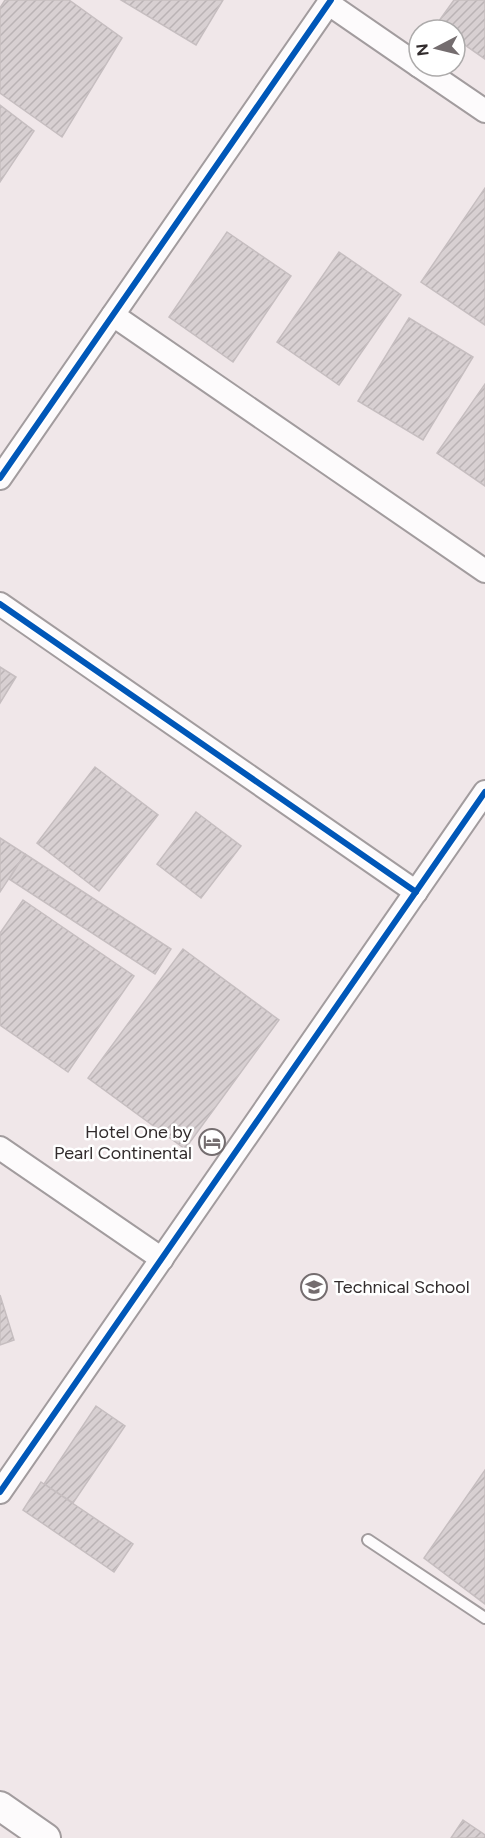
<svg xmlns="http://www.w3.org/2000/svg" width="485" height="1838" font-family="Figtree,sans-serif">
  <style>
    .building { fill: url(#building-hatch); stroke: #c6bec0; stroke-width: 1.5 }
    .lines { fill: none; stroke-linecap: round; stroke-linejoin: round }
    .service-casing { stroke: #a29c9e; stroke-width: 14 }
    .minor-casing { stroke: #a29c9e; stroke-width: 26 }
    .tertiary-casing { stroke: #a29c9e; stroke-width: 32 }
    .service { stroke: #fdfbfc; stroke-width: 10 }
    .minor { stroke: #fdfbfc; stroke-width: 22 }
    .tertiary { stroke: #fdfbfc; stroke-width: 28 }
    .cycleway-casing { stroke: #fff; stroke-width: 10 }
    .cycleway { stroke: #0057b8; stroke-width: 6 }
    .labels { text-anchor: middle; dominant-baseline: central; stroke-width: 5; stroke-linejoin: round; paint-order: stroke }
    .poi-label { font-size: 18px; fill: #322c2d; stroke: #fff; text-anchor: end }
  </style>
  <defs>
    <pattern id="building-hatch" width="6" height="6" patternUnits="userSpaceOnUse" patternTransform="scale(1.5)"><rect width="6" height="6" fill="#d8d0d2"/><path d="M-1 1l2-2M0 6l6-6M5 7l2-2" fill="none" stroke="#bab3b5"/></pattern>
  </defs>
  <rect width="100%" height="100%" fill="#f0e7e9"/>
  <g class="building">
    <polygon points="5,0 69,0 122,38 62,137 0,93 0,8"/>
    <polygon points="121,0 223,0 196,45"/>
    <polygon points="454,0 485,0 485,59 455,38 455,30 444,30 436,25"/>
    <polygon points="0,105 34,131 0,182"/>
    <polygon points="485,188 485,325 421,282"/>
    <polygon points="227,232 291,276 233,362 169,317"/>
    <polygon points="339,252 401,295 339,385 277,342"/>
    <polygon points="409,318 473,357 423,440 358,401"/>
    <polygon points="485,384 485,486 437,453"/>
    <polygon points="0,667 16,677 0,703"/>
    <polygon points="95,767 158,815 99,891 37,843"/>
    <polygon points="196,812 241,846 201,898 157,864"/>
    <polygon points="0,838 25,854 0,892"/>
    <polygon points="25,854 171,949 155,974 9,879"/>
    <polygon points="23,900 134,976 68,1072 0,1025 0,933"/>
    <polygon points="183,949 279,1020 185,1149 88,1078"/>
    <polygon points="0,1295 14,1340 0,1345"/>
    <polygon points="96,1406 125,1426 73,1503 44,1484"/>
    <polygon points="485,1470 485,1604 424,1558"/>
    <polygon points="41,1482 133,1544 114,1572 23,1510"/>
    <polygon points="463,1820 485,1835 485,1838 451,1838"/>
  </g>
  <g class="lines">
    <defs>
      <polyline id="service" points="368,1540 485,1618"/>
      <g id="minor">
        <polyline points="329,4 419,66"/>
        <polyline points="419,66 485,111"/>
        <polyline points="113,315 485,571"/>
        <polyline points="0,478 331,0"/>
        <polyline points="0,604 416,892"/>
        <polyline points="0,1148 162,1259"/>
        <polyline points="0,1492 485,792"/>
      </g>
      <polyline id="tertiary" points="0,1806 46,1838"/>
    </defs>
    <use href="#service" class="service-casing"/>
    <use href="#minor" class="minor-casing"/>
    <use href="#tertiary" class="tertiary-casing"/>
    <use href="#service" class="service"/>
    <use href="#minor" class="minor"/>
    <use href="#tertiary" class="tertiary"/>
    <defs>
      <g id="cycleway">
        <polyline points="0,478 331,0"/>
        <polyline points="0,604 416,892"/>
        <polyline points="0,1492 485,792"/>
      </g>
    </defs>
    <use href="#cycleway" class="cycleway-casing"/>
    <use href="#cycleway" class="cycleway"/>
  </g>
  <defs>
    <symbol id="hotel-ring" viewBox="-11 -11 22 22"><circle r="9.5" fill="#fff" stroke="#746d6f" stroke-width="1.5"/><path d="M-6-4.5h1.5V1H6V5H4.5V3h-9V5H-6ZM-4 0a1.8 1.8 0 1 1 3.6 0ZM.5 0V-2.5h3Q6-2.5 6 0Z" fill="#746d6f"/></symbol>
    <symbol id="school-ring" viewBox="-11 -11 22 22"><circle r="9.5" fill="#fff" stroke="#746d6f" stroke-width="1.5"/><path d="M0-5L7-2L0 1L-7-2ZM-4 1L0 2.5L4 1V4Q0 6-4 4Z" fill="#746d6f"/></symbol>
  </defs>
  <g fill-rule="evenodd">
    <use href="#hotel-ring" x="197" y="1127" width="30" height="30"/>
    <use href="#school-ring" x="299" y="1272" width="30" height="30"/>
  </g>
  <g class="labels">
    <g class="poi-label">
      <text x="192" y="1132">Hotel One by<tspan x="192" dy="21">Pearl Continental</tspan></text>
      <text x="334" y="1287" text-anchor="start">Technical School</text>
    </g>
  </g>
  <g transform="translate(437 48) rotate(263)"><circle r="28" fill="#ffffff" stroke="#adabab" stroke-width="1.5"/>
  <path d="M0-4.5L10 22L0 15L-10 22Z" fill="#746d6f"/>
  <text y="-9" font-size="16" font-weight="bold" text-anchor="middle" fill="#322c2d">N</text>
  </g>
</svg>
